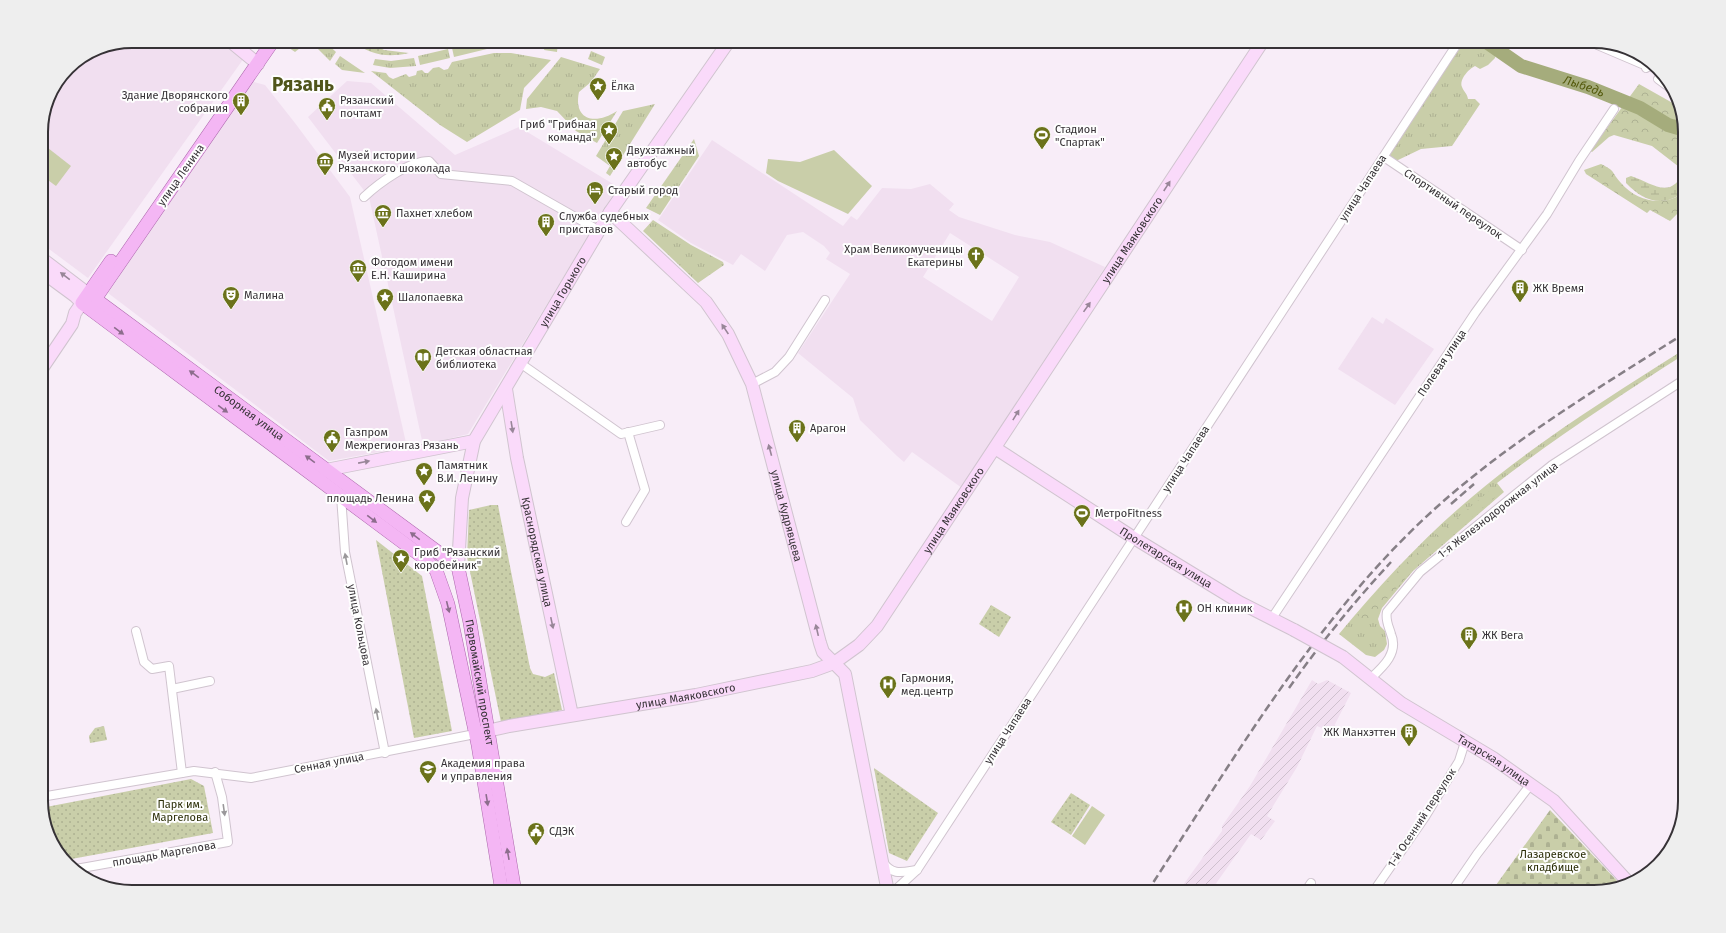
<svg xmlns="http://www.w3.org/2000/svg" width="1726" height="933" font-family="'Fira Sans',sans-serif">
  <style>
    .built { fill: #f1dff0; fill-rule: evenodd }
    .industrial { fill: url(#industrial-furrows) }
    .grass { fill: url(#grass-tufts) }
    .forest { fill: url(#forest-crowns) }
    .wetland { fill: url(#wetland-marsh) }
    .cemetery { fill: url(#cemetery-stones) }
    .park { fill: url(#park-dots) }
    .pitch { fill: #c9cea9 }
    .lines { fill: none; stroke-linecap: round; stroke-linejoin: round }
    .river { stroke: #a5ac7c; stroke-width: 14 }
    .street-casing { stroke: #d0c4cf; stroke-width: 10 }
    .secondary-casing { stroke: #d0c4cf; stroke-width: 14 }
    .primary-casing { stroke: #ad68ad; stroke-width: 14 }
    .street { stroke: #fff; stroke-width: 8 }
    .secondary { stroke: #fadafa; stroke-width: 12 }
    .primary { stroke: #f4b6f4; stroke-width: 13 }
    .rail { stroke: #867f86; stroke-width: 2.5; stroke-dasharray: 8 4; stroke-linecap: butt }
    .secondary-bridge-casing { stroke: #d0c4cf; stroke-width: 14; stroke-linecap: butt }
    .secondary-bridge { stroke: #fadafa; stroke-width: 12 }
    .oneway { fill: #988698 }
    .oneway2 { fill: #8c6d8c }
    .oneway3 { fill: #9a989a }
    .labels { text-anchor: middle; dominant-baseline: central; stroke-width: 4; stroke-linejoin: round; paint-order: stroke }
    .poi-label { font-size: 11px; fill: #363236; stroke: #fefefe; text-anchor: start }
    .street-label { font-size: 11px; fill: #363236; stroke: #fefefe }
    .park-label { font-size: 11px; fill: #2b2e07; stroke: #fefefe }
    .water-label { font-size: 12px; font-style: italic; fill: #545a0c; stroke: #fefefe }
    .town-label { font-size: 19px; font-weight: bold; fill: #50551b; stroke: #fefefe }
    .rim { fill: none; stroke: #363236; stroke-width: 2 }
  </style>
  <defs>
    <pattern id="industrial-furrows" width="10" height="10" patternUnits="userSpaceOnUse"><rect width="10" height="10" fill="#f1dff0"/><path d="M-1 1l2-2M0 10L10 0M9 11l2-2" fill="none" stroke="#cfc0ce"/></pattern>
    <pattern id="grass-tufts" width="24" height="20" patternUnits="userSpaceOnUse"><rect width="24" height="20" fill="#c9cea9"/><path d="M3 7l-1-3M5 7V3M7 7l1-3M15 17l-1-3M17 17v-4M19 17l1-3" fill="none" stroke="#adb192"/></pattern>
    <pattern id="forest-crowns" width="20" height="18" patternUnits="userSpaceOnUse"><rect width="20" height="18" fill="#c9cea9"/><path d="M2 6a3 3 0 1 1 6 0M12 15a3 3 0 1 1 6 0" fill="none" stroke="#adb192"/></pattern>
    <pattern id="wetland-marsh" width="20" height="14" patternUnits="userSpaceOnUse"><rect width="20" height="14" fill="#c9cea9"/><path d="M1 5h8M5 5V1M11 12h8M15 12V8" fill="none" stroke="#adb192"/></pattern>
    <pattern id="cemetery-stones" width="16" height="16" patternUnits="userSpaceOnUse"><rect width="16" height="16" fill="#c9cea9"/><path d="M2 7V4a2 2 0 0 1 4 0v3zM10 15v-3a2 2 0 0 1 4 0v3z" fill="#adb192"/></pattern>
    <pattern id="park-dots" width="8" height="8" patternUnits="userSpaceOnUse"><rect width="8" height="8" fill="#c9cea9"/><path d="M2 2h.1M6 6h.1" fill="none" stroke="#adb192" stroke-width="1.8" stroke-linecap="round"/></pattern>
  </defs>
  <rect width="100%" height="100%" fill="#f8edf8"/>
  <g class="built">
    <polygon points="132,41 221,41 244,58 88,278 41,243 41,126 48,97 68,67 97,48"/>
    <polygon points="250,81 265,85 295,123 350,197 407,447 329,461 108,293"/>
    <polygon points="347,81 371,83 455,155 519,127 618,187 468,434 423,445 369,197 308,117"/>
    <path d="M712 140 843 226 851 216 857 220 882 188 911 189 930 184 954 204 949 210 959 217 1015 235 1050 242 1105 267 962 488 912 452 904 462 897 456 860 420 853 398 798 353 850 274 826 259 830 253 824 246 803 232 787 235 765 271 741 254 733 265 691 243 658 220ZM950 233 1019 277 992 321 923 277Z"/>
    <polygon points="1372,317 1383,324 1386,318 1434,349 1395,405 1338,369"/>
  </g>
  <polygon class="industrial" points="1312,680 1318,684 1327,680 1351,693 1331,732 1317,726 1297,767 1267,816 1275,821 1261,840 1251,834 1210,892 1178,892 1222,831 1222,826 1250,786"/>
  <g class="grass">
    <polygon points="279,41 309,41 295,52"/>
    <polygon points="310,41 324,41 336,52 330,61"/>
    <polygon points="485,41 487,49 454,57 452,48"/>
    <polygon points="491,41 513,41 514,48 491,48"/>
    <polygon points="546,41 558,42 557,52 544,50"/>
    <path d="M1463 41 1480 43 1496 53 1495 58 1488 65 1480 69 1475 66C1469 69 1459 79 1462 87 1464 92 1467 93 1468 99H1475L1480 104 1452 146 1421 149 1396 161 1387 156Z"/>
    <polygon points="448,49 450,58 420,65 418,56"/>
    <polygon points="591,51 605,57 602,65 588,59"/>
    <polygon points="494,53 511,53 551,60 524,88 520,110 467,142 440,125 371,71 386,73 389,77 393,79 406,74 409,77 416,75 417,71 422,70 425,73 428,73 433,68 439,67 444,70 448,69 452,62"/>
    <polygon points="340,56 365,73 342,70 335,64"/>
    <path d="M561 57 600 69 591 82 579 92C573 121 596 125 617 111L597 143 576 131 557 111 541 107 526 109 527 99Z"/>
    <polygon points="414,58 416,66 390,68 373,65 375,59 391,61"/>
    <polygon points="655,104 610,176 606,173 610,166 596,156 623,111"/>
    <polygon points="694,139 699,156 660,215 646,208"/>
    <polygon points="653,220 691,245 723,262 724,265 698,283 643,231"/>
    <path d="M1685 349V354C1621 395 1558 436 1497 483L1504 492 1413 571 1382 608 1378 619 1380 626 1385 631 1387 644 1384 650 1375 657 1366 655 1339 634C1380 585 1423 538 1472 497 1538 441 1612 395 1685 349Z"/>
  </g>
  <g class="forest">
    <polygon points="1639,84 1678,106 1685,126 1685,168 1683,170 1652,146 1614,135 1609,137 1592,152 1590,151"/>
    <path d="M1601 164C1616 171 1611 172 1621 183 1637 202 1666 208 1685 191V206L1670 221 1650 210 1647 213 1586 174 1584 170Z"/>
    <path d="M1493 488 1498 489 1500 493 1425 557 1366 622 1360 625 1356 623C1359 598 1469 508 1493 488Z"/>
  </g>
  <path class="wetland" d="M1685 169V191C1664 208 1644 202 1626 183V178L1631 176C1653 183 1671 202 1685 169Z"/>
  <polygon class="cemetery" points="1550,810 1620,884 1595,892 1491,892"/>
  <g class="park">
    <path d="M352 41H367L384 50 409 53C387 58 370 55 352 41Z"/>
    <polygon points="491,505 498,505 530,668 533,674 545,677 554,673 562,710 501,722 467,557 469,510"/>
    <polygon points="376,540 422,576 452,731 414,738"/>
    <polygon points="991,605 1011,617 999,637 979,624"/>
    <polygon points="104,726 107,740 90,743 89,736 95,728"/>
    <polygon points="874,768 938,813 907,861 889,853"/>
    <polygon points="191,779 204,786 213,833 66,860 56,852 41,808"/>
    <polygon points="1071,793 1090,805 1071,835 1051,822"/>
  </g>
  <g class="pitch">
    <polygon points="48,148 71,166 56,186 41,175 41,156"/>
    <polygon points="834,150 872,186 848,214 778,181 766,173 768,159 800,162"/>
    <polygon points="1092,806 1105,815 1085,845 1072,836"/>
  </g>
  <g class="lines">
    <path class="river" id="s1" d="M1485 41 1521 66 1588 87 1640 108 1668 125 1685 130"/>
    <defs>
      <g id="street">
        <polyline points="1588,41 1642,64"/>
        <polyline points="1646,68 1652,65"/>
        <polyline points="1658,79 1673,90"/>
        <polyline points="1384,157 1522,250"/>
        <path d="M364 197C379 183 409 161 429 161L441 174 512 181 598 230"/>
        <polyline points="520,363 621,434 660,425"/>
        <polyline points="752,384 775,372 789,357 825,300"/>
        <polyline points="341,496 345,552 385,753"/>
        <polyline points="626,522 645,490 628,432"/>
        <polyline points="1272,618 1475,313 1547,214 1579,161 1614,109"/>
        <polyline points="136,631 144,662 152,669 169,666 182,773"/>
        <path d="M1370 679C1383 667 1399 653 1391 634 1389 627 1385 620 1387 612L1420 572 1511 498 1552 465 1685 379"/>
        <polyline points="172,689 210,681"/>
        <polyline points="41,797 194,771 251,778 475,734"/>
        <path d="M883 862C892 876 903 872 917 870"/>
        <polyline points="76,869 228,842 222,797 215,772"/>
        <polyline points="893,892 917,870 1459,41"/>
        <polyline points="1305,892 1311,883"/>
        <polyline points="1373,892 1425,817 1459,761 1465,742"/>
        <polyline points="1451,892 1477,854 1531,784"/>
      </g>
      <g id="secondary">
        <polyline points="230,41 258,64"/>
        <path id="s2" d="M610 212 706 302 728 334 752 384 820 643 823 652 845 674 888 892"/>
        <polyline points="41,258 95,299"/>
        <polyline points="41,271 75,296 82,303 75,313 72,324 41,370"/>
        <path id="s3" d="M506 389 517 458 572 715"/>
        <path id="s4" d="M995 448 1134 538 1239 602 1294 630"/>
        <polyline points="326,470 474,441"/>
        <path id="s5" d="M458 567 462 498 474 441 610 212 729 41"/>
        <path id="s6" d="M1343 657 1401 703 1493 758 1554 801 1628 882"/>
        <path id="s7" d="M478 733 509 726 696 695 812 671 834 663 859 645 877 626 1263 41"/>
      </g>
      <g id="primary">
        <path id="s8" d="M273 41 95 299 458 567 470 623 515 892"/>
        <polyline points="111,261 82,303 424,558 436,570 448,604 478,745 502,892"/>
      </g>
    </defs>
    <use href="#street" class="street-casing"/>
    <use href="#secondary" class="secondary-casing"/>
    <use href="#primary" class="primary-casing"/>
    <use href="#street" class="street"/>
    <use href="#secondary" class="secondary"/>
    <use href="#primary" class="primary"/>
    <g class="rail">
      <polyline points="1451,504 1474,484"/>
      <path d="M1289 688C1320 644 1354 602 1391 562"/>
      <path d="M1147 892C1240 750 1327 597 1460 487 1530 429 1608 382 1685 333"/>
    </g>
    <defs>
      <polyline id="secondary-bridge" points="1294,630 1343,657"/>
    </defs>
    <use href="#secondary-bridge" class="secondary-bridge-casing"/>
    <use href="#secondary-bridge" class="secondary-bridge"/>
  </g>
  <defs><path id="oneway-solid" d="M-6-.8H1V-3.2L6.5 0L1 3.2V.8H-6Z"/></defs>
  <g class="oneway">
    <use href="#oneway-solid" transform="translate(1167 186) rotate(-57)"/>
    <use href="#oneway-solid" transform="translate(65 276) rotate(-143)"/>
    <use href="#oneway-solid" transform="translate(1087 307) rotate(-55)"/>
    <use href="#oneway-solid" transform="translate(725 329) rotate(-124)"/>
    <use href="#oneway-solid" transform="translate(1016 415) rotate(-58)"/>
    <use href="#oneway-solid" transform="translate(512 427) rotate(81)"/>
    <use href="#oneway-solid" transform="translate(770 450) rotate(-105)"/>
    <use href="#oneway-solid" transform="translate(364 462) rotate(-11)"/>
    <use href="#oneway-solid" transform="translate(552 623) rotate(78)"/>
    <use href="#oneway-solid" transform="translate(817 630) rotate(-103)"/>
  </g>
  <g class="oneway2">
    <use href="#oneway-solid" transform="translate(119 331) rotate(36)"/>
    <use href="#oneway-solid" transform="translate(194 374) rotate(-144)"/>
    <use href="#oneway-solid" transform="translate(223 409) rotate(36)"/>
    <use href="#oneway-solid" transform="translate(310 459) rotate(-144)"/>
    <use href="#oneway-solid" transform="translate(372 519) rotate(37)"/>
    <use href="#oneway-solid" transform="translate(415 536) rotate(-143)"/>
    <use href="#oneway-solid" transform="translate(448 607) rotate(76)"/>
    <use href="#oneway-solid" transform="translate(487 800) rotate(81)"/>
    <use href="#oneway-solid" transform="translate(508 854) rotate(-100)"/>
  </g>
  <g class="oneway3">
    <use href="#oneway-solid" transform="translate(346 559) rotate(-101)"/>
    <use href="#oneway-solid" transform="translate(377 714) rotate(-101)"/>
    <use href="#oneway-solid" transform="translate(224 810) rotate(82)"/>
  </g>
  <defs>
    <symbol id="sight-pin" viewBox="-11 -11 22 30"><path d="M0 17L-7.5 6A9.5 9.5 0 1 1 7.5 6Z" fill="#6b721a" stroke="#fefefe"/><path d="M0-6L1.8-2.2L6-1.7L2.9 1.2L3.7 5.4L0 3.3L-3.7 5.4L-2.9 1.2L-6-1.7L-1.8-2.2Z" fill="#fff"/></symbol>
    <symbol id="building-pin" viewBox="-11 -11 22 30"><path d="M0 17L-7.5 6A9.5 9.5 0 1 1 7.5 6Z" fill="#6b721a" stroke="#fefefe"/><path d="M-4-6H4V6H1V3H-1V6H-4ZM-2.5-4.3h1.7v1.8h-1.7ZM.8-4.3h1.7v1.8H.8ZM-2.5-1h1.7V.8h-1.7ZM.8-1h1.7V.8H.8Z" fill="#fff"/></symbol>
    <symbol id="civic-pin" viewBox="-11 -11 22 30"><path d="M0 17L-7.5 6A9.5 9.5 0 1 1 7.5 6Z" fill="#6b721a" stroke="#fefefe"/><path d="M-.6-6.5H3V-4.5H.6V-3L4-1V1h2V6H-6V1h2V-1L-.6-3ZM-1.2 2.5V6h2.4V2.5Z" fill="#fff"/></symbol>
    <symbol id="stadium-pin" viewBox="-11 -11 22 30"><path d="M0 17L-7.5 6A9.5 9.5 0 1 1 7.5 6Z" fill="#6b721a" stroke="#fefefe"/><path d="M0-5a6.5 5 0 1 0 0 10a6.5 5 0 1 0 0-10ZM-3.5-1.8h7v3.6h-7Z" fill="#fff"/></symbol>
    <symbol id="museum-pin" viewBox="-11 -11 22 30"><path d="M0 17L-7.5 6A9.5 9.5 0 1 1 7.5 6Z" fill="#6b721a" stroke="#fefefe"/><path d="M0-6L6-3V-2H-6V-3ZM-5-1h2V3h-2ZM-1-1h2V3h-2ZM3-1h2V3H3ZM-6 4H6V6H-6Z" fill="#fff"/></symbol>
    <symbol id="hotel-pin" viewBox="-11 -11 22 30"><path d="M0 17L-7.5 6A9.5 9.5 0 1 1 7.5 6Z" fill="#6b721a" stroke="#fefefe"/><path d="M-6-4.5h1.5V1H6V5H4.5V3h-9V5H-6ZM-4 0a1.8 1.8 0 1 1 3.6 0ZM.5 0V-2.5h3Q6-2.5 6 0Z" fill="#fff"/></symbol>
    <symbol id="church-pin" viewBox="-11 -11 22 30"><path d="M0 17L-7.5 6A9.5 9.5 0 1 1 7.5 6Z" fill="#6b721a" stroke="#fefefe"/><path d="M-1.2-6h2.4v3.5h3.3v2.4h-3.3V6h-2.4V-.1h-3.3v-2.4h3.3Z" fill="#fff"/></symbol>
    <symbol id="theatre-pin" viewBox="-11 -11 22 30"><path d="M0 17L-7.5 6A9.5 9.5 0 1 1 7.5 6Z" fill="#6b721a" stroke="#fefefe"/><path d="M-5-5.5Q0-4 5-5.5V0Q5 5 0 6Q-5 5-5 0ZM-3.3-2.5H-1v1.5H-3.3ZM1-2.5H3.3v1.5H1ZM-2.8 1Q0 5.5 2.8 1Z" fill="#fff"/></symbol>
    <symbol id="library-pin" viewBox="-11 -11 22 30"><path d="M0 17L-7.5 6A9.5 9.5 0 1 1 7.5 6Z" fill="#6b721a" stroke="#fefefe"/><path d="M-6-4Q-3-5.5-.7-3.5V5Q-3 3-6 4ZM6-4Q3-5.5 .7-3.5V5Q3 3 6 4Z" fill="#fff"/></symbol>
    <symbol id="hospital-pin" viewBox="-11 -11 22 30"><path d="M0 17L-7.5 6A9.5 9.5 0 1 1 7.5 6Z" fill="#6b721a" stroke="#fefefe"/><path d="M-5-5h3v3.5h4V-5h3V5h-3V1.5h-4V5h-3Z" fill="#fff"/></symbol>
    <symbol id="university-pin" viewBox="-11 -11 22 30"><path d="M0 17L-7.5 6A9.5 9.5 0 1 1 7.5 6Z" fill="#6b721a" stroke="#fefefe"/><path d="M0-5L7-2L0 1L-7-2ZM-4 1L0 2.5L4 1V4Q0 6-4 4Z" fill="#fff"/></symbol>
  </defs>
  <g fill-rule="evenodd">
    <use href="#sight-pin" x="588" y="76" width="20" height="27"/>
    <use href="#building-pin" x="231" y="91" width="20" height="27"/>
    <use href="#civic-pin" x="317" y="96" width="20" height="27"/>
    <use href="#sight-pin" x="599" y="120" width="20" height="27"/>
    <use href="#stadium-pin" x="1032" y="125" width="20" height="27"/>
    <use href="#sight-pin" x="604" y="146" width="20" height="27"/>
    <use href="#museum-pin" x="315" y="151" width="20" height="27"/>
    <use href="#hotel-pin" x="585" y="180" width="20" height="27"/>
    <use href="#museum-pin" x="373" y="203" width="20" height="27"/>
    <use href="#building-pin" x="536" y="212" width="20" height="27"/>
    <use href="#church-pin" x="966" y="245" width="20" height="27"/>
    <use href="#museum-pin" x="348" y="258" width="20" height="27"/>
    <use href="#building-pin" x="1510" y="278" width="20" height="27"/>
    <use href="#theatre-pin" x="221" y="285" width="20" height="27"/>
    <use href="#sight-pin" x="375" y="287" width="20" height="27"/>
    <use href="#library-pin" x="413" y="347" width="20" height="27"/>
    <use href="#building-pin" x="787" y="418" width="20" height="27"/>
    <use href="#civic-pin" x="322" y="428" width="20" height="27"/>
    <use href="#sight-pin" x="414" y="461" width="20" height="27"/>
    <use href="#sight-pin" x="417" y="488" width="20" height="27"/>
    <use href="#stadium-pin" x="1072" y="503" width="20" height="27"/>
    <use href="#sight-pin" x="391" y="548" width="20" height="27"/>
    <use href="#hospital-pin" x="1174" y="598" width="20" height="27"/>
    <use href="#building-pin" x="1459" y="625" width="20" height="27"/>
    <use href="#hospital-pin" x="878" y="674" width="20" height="27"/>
    <use href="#building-pin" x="1399" y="722" width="20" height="27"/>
    <use href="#university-pin" x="418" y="759" width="20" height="27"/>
    <use href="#civic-pin" x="526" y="821" width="20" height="27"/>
  </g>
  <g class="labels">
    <g class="poi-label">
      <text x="611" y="86">Ёлка</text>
      <text x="228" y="95" text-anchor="end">Здание Дворянского<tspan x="228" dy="13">собрания</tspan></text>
      <text x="340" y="100">Рязанский<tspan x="340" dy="13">почтамт</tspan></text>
      <text x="596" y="124" text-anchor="end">Гриб "Грибная<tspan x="596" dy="13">команда"</tspan></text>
      <text x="1055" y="129">Стадион<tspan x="1055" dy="13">"Спартак"</tspan></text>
      <text x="627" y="150">Двухэтажный<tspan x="627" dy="13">автобус</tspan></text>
      <text x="338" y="155">Музей истории<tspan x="338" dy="13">Рязанского шоколада</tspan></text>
      <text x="608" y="190">Старый город</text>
      <text x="396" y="213">Пахнет хлебом</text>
      <text x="559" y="216">Служба судебных<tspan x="559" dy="13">приставов</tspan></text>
      <text x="963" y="249" text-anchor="end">Храм Великомученицы<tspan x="963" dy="13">Екатерины</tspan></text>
      <text x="371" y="262">Фотодом имени<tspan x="371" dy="13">Е.Н. Каширина</tspan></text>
      <text x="1533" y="288">ЖК Время</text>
      <text x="244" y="295">Малина</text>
      <text x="398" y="297">Шалопаевка</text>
      <text x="436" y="351">Детская областная<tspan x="436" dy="13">библиотека</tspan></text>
      <text x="810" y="428">Арагон</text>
      <text x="345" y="432">Газпром<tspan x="345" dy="13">Межрегионгаз Рязань</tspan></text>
      <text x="437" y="465">Памятник<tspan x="437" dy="13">В.И. Ленину</tspan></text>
      <text x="414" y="498" text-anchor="end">площадь Ленина</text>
      <text x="1095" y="513">МетроFitness</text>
      <text x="414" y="552">Гриб "Рязанский<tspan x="414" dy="13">коробейник"</tspan></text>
      <text x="1197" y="608">ОН клиник</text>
      <text x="1482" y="635">ЖК Вега</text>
      <text x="901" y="678">Гармония,<tspan x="901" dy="13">мед.центр</tspan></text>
      <text x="1396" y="732" text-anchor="end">ЖК Манхэттен</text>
      <text x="441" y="763">Академия права<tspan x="441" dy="13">и управления</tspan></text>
      <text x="549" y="831">СДЭК</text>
    </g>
    <g class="street-label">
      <text transform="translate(181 175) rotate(-55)">улица Ленина</text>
      <text transform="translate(1363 188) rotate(-57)">улица Чапаева</text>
      <text transform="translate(1453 204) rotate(34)">Спортивный переулок</text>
      <text stroke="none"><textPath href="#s7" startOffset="883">улица Маяковского</textPath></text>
      <text stroke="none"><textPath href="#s5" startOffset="301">улица Горького</textPath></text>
      <text transform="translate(1442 363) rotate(-56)">Полевая улица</text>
      <text stroke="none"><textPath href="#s8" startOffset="505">Соборная улица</textPath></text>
      <text transform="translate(1186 459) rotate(-57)">улица Чапаева</text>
      <text stroke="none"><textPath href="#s7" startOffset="559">улица Маяковского</textPath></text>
      <text transform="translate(1498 510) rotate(-38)">1-я Железнодорожная улица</text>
      <text stroke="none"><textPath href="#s2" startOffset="362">улица Кудрявцева</textPath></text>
      <text stroke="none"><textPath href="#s3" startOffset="166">Краснорядская улица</textPath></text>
      <text stroke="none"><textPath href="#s4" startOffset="203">Пролетарская улица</textPath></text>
      <text transform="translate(359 625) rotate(79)">улица Кольцова</text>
      <text stroke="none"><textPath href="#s8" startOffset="882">Первомайский проспект</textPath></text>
      <text stroke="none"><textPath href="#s7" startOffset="211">улица Маяковского</textPath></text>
      <text transform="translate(1008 731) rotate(-57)">улица Чапаева</text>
      <text stroke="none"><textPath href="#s6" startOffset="183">Татарская улица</textPath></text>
      <text transform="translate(329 763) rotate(-11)">Сенная улица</text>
      <text transform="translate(1422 818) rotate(-57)">1-й Осенний переулок</text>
      <text transform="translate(164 854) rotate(-10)">площадь Маргелова</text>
    </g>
    <g class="park-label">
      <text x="180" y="804">Парк им.<tspan x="180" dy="13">Маргелова</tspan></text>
      <text x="1553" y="854">Лазаревское<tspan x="1553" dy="13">кладбище</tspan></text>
    </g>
    <g class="water-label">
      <text stroke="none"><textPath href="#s1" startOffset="110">Лыбедь</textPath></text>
    </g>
    <g class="town-label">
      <text x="303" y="84">Рязань</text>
    </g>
  </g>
  <path d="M0 0H1726V933H0ZM132 48H1594A84 84 0 0 1 1678 132V801A84 84 0 0 1 1594 885H132A84 84 0 0 1 48 801V132A84 84 0 0 1 132 48Z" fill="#eee" fill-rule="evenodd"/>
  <path class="rim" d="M132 48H1594A84 84 0 0 1 1678 132V801A84 84 0 0 1 1594 885H132A84 84 0 0 1 48 801V132A84 84 0 0 1 132 48Z"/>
</svg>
